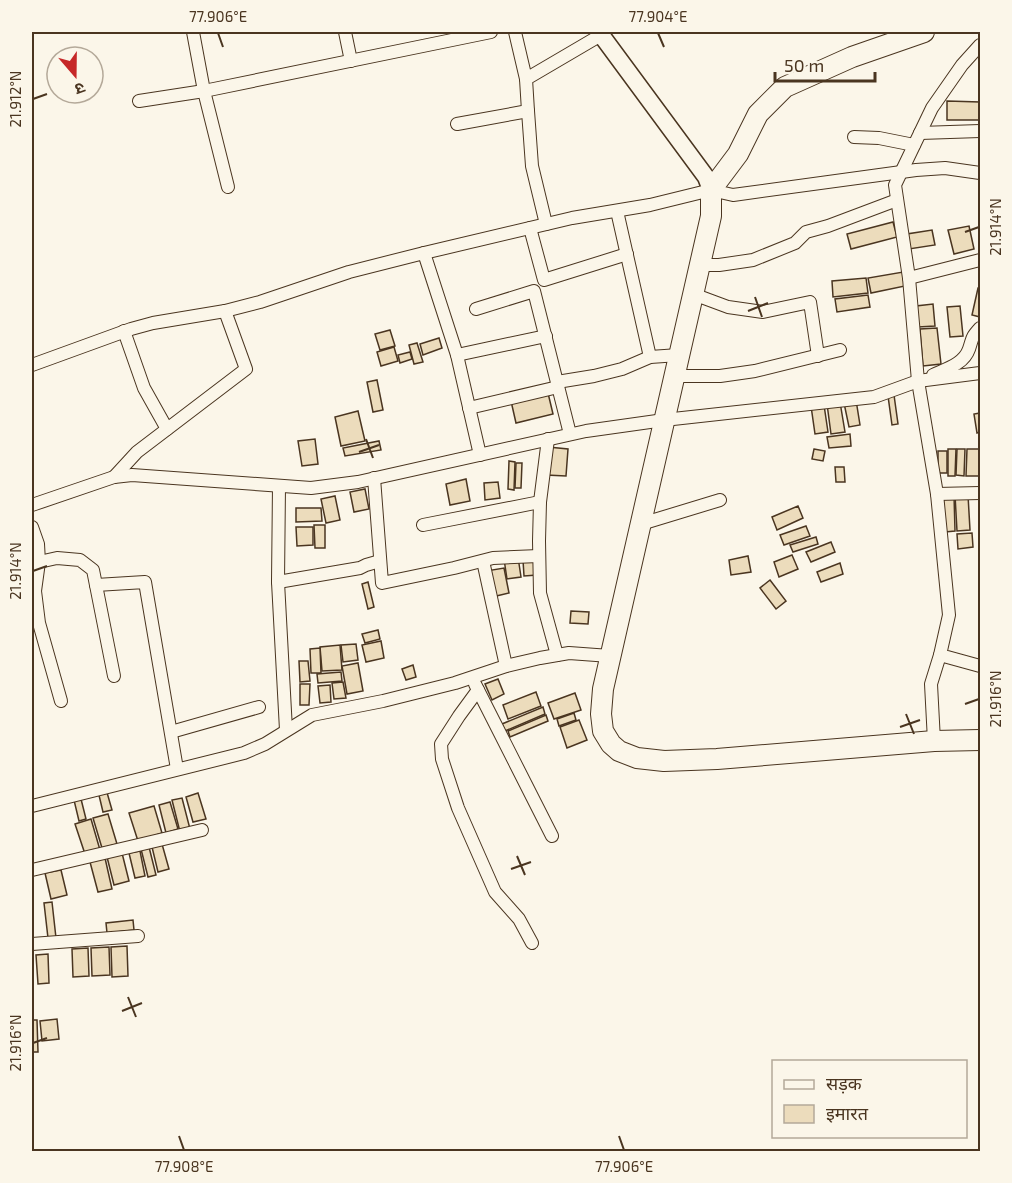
<svg xmlns="http://www.w3.org/2000/svg" width="1012" height="1183" font-family="'Exo 2','Noto Sans Devanagari',sans-serif">
  <style>
    .building { fill: #ecdcbc; stroke: #4a3520; stroke-width: 1.5 }
    .lines { fill: none; stroke-linecap: round; stroke-linejoin: round }
    .street-casing { stroke: #4a3520; stroke-width: 14 }
    .secondary-casing { stroke: #4a3520; stroke-width: 19 }
    .primary-casing { stroke: #4a3520; stroke-width: 22 }
    .street { stroke: #fbf6e9; stroke-width: 12 }
    .secondary { stroke: #fbf6e9; stroke-width: 16 }
    .primary { stroke: #fbf6e9; stroke-width: 20 }
    .ticks { fill: none; stroke: #4a3520; stroke-width: 2 }
    .neatline { fill: none; stroke: #4a3520; stroke-width: 2 }
    .ticks-label { font-size: 15px; text-anchor: middle; fill: #4a3520 }
  </style>
  <rect width="100%" height="100%" fill="#fbf6e9"/>
  <g class="building">
    <polygon points="947,101 980,102 980,120 947,120"/>
    <polygon points="893,222 897,237 851,249 847,234"/>
    <polygon points="969,226 974,249 954,254 948,230"/>
    <polygon points="932,230 935,245 909,249 907,234"/>
    <polygon points="903,272 905,286 871,293 868,278"/>
    <polygon points="866,278 868,293 833,297 832,281"/>
    <polygon points="978,288 980,288 980,317 972,315"/>
    <polygon points="868,295 870,307 837,312 835,299"/>
    <polygon points="933,304 935,326 918,327 916,306"/>
    <polygon points="960,306 963,336 950,337 947,307"/>
    <polygon points="937,328 941,364 923,366 920,329"/>
    <polygon points="390,330 395,346 380,350 375,334"/>
    <polygon points="439,338 442,348 423,355 420,344"/>
    <polygon points="417,343 423,362 414,364 409,345"/>
    <polygon points="394,347 398,361 381,366 377,352"/>
    <polygon points="410,352 412,359 400,363 398,355"/>
    <polygon points="377,380 383,410 373,412 367,382"/>
    <polygon points="548,393 553,414 516,423 511,401"/>
    <polygon points="894,395 898,424 892,425 888,396"/>
    <polygon points="856,400 860,425 849,427 844,403"/>
    <polygon points="840,402 845,432 831,434 827,404"/>
    <polygon points="824,405 828,432 815,434 811,406"/>
    <polygon points="358,411 365,441 341,446 335,417"/>
    <polygon points="980,413 980,432 977,433 974,414"/>
    <polygon points="850,434 851,446 829,448 827,437"/>
    <polygon points="315,439 318,464 302,466 298,441"/>
    <polygon points="379,441 381,450 345,456 343,448"/>
    <polygon points="548,447 568,449 566,476 546,475"/>
    <polygon points="814,449 825,451 823,461 812,459"/>
    <polygon points="948,449 956,449 955,476 948,476"/>
    <polygon points="957,449 965,449 964,476 956,475"/>
    <polygon points="967,449 980,449 980,476 966,476"/>
    <rect x="938" y="451" width="9" height="22"/>
    <polygon points="509,461 515,462 514,490 508,489"/>
    <polygon points="516,463 522,463 521,488 515,488"/>
    <polygon points="835,467 844,467 845,482 836,482"/>
    <polygon points="466,479 470,501 450,505 446,484"/>
    <polygon points="498,482 500,498 485,500 484,483"/>
    <polygon points="365,489 369,509 354,512 350,492"/>
    <polygon points="943,495 954,495 955,531 945,532"/>
    <polygon points="955,495 968,495 970,530 957,531"/>
    <polygon points="335,496 340,520 326,523 321,499"/>
    <polygon points="798,506 803,518 777,530 772,517"/>
    <polygon points="296,508 321,508 322,521 296,522"/>
    <polygon points="314,525 325,525 325,548 315,548"/>
    <polygon points="806,526 810,536 784,545 780,535"/>
    <polygon points="296,527 313,527 313,545 297,546"/>
    <polygon points="972,533 973,547 958,549 957,534"/>
    <polygon points="816,537 818,544 793,552 790,545"/>
    <polygon points="831,542 835,552 811,562 806,552"/>
    <polygon points="792,555 798,569 779,577 774,562"/>
    <polygon points="748,556 751,572 731,575 729,560"/>
    <polygon points="518,557 521,577 507,579 504,559"/>
    <polygon points="523,560 537,560 537,575 524,576"/>
    <polygon points="840,563 843,574 821,582 817,572"/>
    <polygon points="504,568 509,593 492,597 486,571"/>
    <polygon points="770,580 786,601 776,609 760,588"/>
    <polygon points="368,582 374,607 368,609 362,584"/>
    <polygon points="571,611 589,612 588,624 570,623"/>
    <polygon points="378,630 380,639 365,643 362,634"/>
    <polygon points="381,641 384,658 366,662 362,645"/>
    <polygon points="356,644 358,660 343,662 341,645"/>
    <polygon points="340,645 342,670 322,671 320,647"/>
    <polygon points="320,648 321,673 311,673 310,649"/>
    <polygon points="299,661 308,661 310,681 300,682"/>
    <polygon points="358,663 363,691 347,694 342,666"/>
    <polygon points="413,665 416,677 406,680 402,669"/>
    <polygon points="341,672 342,681 318,683 317,674"/>
    <polygon points="498,679 504,694 492,700 485,684"/>
    <polygon points="343,682 346,698 334,699 332,683"/>
    <polygon points="300,684 310,684 309,705 300,705"/>
    <polygon points="330,685 331,702 320,703 318,686"/>
    <polygon points="536,692 541,706 508,719 503,705"/>
    <polygon points="575,693 581,710 554,719 548,703"/>
    <polygon points="543,707 545,714 505,731 502,724"/>
    <polygon points="574,713 576,720 559,726 557,719"/>
    <polygon points="546,715 548,721 510,737 508,731"/>
    <polygon points="579,720 587,740 567,748 560,727"/>
    <polygon points="106,789 112,810 103,812 98,791"/>
    <polygon points="198,793 206,819 193,822 186,797"/>
    <polygon points="80,795 86,819 79,821 73,796"/>
    <polygon points="182,798 190,829 180,832 172,800"/>
    <polygon points="170,802 178,829 166,833 159,805"/>
    <polygon points="154,806 162,833 138,841 129,813"/>
    <polygon points="108,814 117,844 102,848 93,818"/>
    <polygon points="91,819 100,850 85,854 75,824"/>
    <polygon points="162,844 169,869 158,872 152,847"/>
    <polygon points="149,847 156,875 148,877 141,849"/>
    <polygon points="140,851 145,876 135,878 129,853"/>
    <polygon points="122,853 129,881 114,885 107,857"/>
    <polygon points="105,858 112,889 98,892 90,862"/>
    <polygon points="61,870 67,895 51,899 45,873"/>
    <polygon points="52,902 56,938 48,938 44,903"/>
    <polygon points="133,920 134,930 107,933 106,923"/>
    <polygon points="127,946 128,976 112,977 111,947"/>
    <polygon points="109,947 110,975 92,976 91,948"/>
    <polygon points="88,948 89,976 73,977 72,949"/>
    <polygon points="48,954 49,983 38,984 36,955"/>
    <polygon points="57,1019 59,1039 42,1041 40,1021"/>
    <polygon points="32,1020 37,1020 38,1052 32,1052"/>
  </g>
  <g class="lines">
    <defs>
      <g id="street">
        <polyline points="193,32 204,91 228,187"/>
        <polyline points="345,32 351,61"/>
        <polyline points="515,32 526,79"/>
        <polyline points="980,45 962,65 932,108 895,185 909,278 918,381 937,494 949,615 940,655 980,666"/>
        <polyline points="139,101 204,91 491,32"/>
        <polyline points="528,111 532,166 546,224"/>
        <polyline points="457,124 528,111 526,79 601,35"/>
        <polyline points="920,133 980,131"/>
        <polyline points="854,137 879,138 914,145"/>
        <polyline points="617,211 650,357"/>
        <polyline points="530,228 544,280 627,254"/>
        <polyline points="424,253 457,355 480,455"/>
        <polyline points="700,265 719,265 753,260 795,243 806,232 828,226 897,200"/>
        <polyline points="909,278 980,260"/>
        <polyline points="693,294 728,307 763,312 810,302 818,356"/>
        <polyline points="476,309 534,291 570,434"/>
        <polyline points="124,331 144,388 167,429"/>
        <polyline points="457,355 546,336"/>
        <polyline points="32,365 131,329 153,323 225,311 260,302 349,272 424,253 572,218 650,205 711,190 733,195 916,170 945,168 980,173"/>
        <path d="M933 375C946 369 964 364 969 349 973 337 971 338 980 328"/>
        <polyline points="674,376 720,376 755,371 840,350"/>
        <polyline points="557,382 594,376 622,369 650,357 679,355"/>
        <polyline points="469,408 558,387"/>
        <polyline points="548,439 540,502 539,541 540,593 557,655"/>
        <polyline points="114,477 137,452 246,369 225,311"/>
        <polyline points="374,478 382,583 454,568 493,558 539,556"/>
        <polyline points="279,486 278,582 286,730"/>
        <polyline points="937,494 980,493"/>
        <polyline points="32,505 114,477 132,475 311,488 358,482 586,431 664,420 874,397 918,381 980,373"/>
        <polyline points="641,524 720,500"/>
        <polyline points="423,525 540,502"/>
        <polyline points="32,527 38,544 39,562 35,591 39,623 61,701"/>
        <polyline points="483,561 506,666"/>
        <polyline points="39,562 57,558 80,560 93,570 114,676"/>
        <polyline points="278,582 360,568 366,565 380,561"/>
        <polyline points="96,585 145,582 177,769"/>
        <polyline points="475,684 552,836"/>
        <polyline points="478,690 459,716 441,744 442,759 458,808 495,892 519,919 532,943"/>
        <polyline points="171,732 259,707"/>
        <polyline points="934,741 931,684 940,655"/>
        <polyline points="32,806 244,753 265,744 312,715 383,701 455,683 506,666 540,658 569,653 610,656"/>
        <polyline points="32,870 202,830"/>
        <polyline points="32,944 138,936"/>
      </g>
      <polyline id="secondary" points="599,32 706,177 711,190"/>
      <polyline id="primary" points="924,32 852,57 785,87 758,114 738,154 711,190 711,216 603,689 601,714 603,731 611,744 619,751 637,758 664,761 717,759 934,741 980,740"/>
    </defs>
    <use href="#street" class="street-casing"/>
    <use href="#secondary" class="secondary-casing"/>
    <use href="#primary" class="primary-casing"/>
    <use href="#street" class="street"/>
    <use href="#secondary" class="secondary"/>
    <use href="#primary" class="primary"/>
  </g>
  <path class="ticks" d="M218 33 223 47M658 33 664 47M33 99 47 94M965 232 979 227M755 297 762 317M748 311 768 303M366 439 373 458M359 452 379 445M33 571 47 566M965 704 979 699M906 714 914 734M900 727 920 720M517 856 525 875M511 869 531 862M128 997 136 1017M122 1011 142 1003M33 1043 47 1038M179 1136 184 1150M619 1136 624 1150"/>
  <rect width="1012" height="1183" fill="none" stroke="#fbf6e9" stroke-width="66"/>
  <rect x="772" y="1060" width="195" height="78" fill="#fbf6e9" stroke="#b4a999" stroke-width="1.5"/>
  <rect x="784" y="1080" width="30" height="9" fill="#fbf6e9" stroke="#b4a999" stroke-width="1.5"/>
  <text x="826" y="1090" font-size="18" fill="#4a3520">सड़क</text>
  <rect x="784" y="1105" width="30" height="18" fill="#ecdcbc" stroke="#b4a999" stroke-width="1.5"/>
  <text x="826" y="1120" font-size="18" fill="#4a3520">इमारत</text>
  <g transform="translate(75 75) rotate(160)"><circle r="28" fill="#fbf6e9" stroke="#b4a999" stroke-width="1.5"/>
  <path d="M0-4.5L10 22L0 15L-10 22Z" fill="#c62828"/>
  <text y="-9" font-size="16" font-weight="bold" text-anchor="middle" fill="#4a3520">उ</text>
  </g>
  <path d="M775 72v9h100v-9" fill="none" stroke="#4a3520" stroke-width="3"/>
  <text x="784" y="72" font-size="18" fill="#4a3520" stroke="#fbf6e9" stroke-width="4.5" paint-order="stroke">50 m</text>
  <rect x="33" y="33" width="946" height="1117" class="neatline"/>
  <g class="ticks-label">
    <text x="218" y="22">77.906°E</text>
    <text x="658" y="22">77.904°E</text>
    <text transform="translate(16 99) rotate(-90)" y="5">21.912°N</text>
    <text transform="translate(996 227) rotate(-90)" y="5">21.914°N</text>
    <text transform="translate(16 571) rotate(-90)" y="5">21.914°N</text>
    <text transform="translate(996 699) rotate(-90)" y="5">21.916°N</text>
    <text transform="translate(16 1043) rotate(-90)" y="5">21.916°N</text>
    <text x="184" y="1172">77.908°E</text>
    <text x="624" y="1172">77.906°E</text>
  </g>
</svg>
